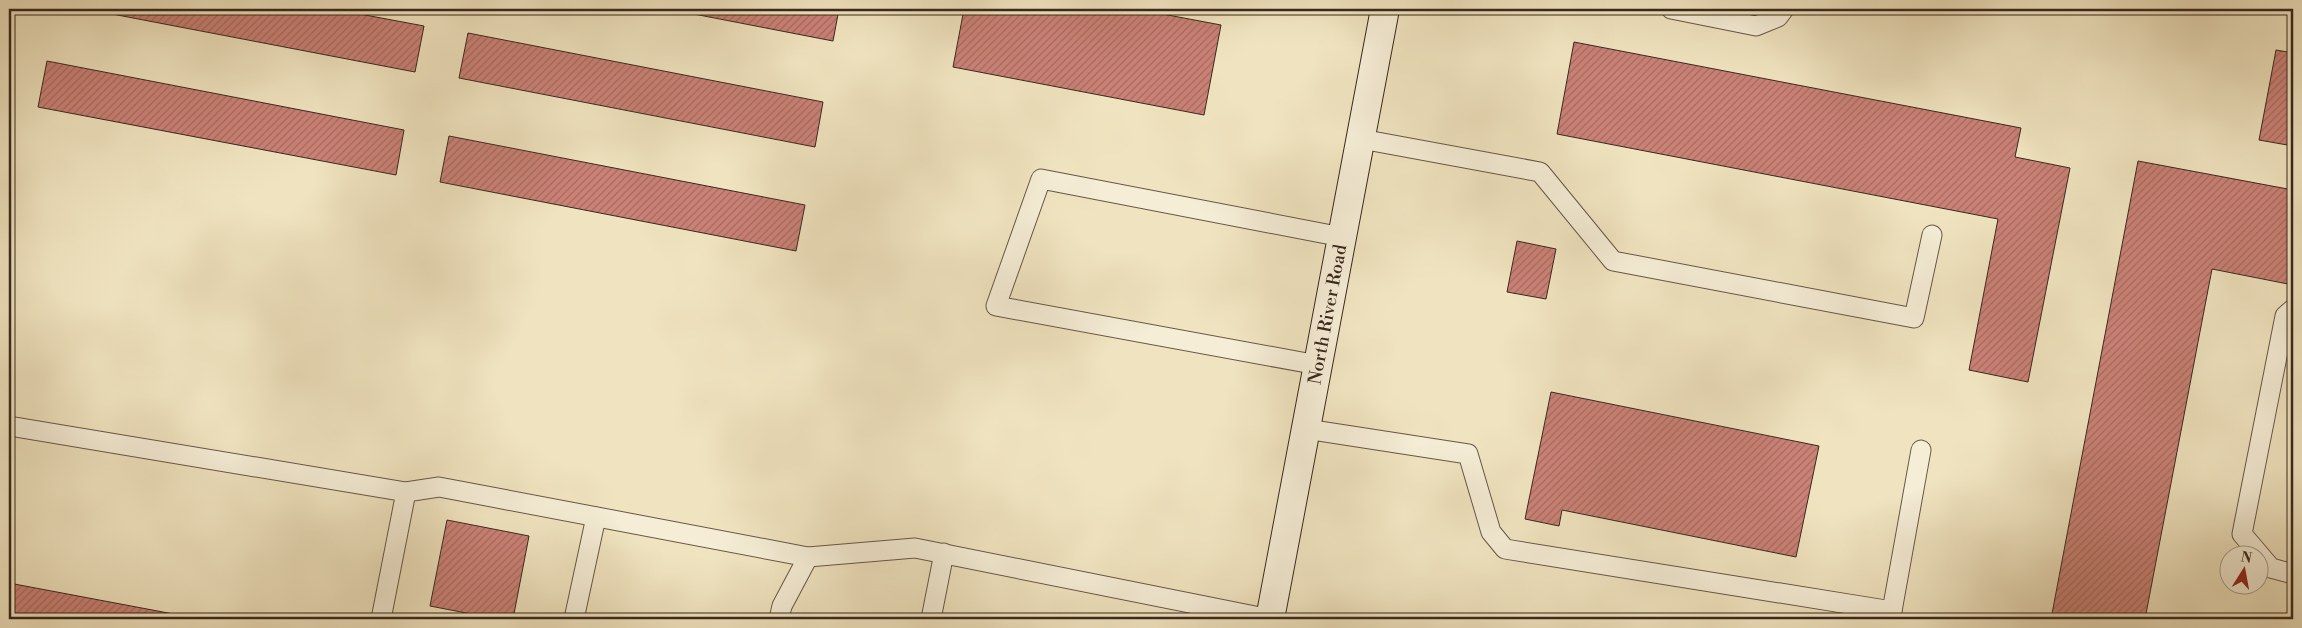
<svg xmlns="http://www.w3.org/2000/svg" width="2302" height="628" font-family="'Libre Bodoni',serif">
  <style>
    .building { fill: url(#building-hatch); stroke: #38281d }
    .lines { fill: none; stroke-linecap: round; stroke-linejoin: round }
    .lane-casing { stroke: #665746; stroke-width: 21 }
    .secondary-casing { stroke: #38281d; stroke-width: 30 }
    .lane { stroke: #f5edd6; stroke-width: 19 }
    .secondary { stroke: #f5edd6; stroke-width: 28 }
    .labels { text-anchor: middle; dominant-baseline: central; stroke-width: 4; stroke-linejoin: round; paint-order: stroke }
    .street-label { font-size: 18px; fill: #38281d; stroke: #f5edd6 }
  </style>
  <defs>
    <pattern id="building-hatch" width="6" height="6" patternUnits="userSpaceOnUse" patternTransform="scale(1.25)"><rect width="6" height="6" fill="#cb8277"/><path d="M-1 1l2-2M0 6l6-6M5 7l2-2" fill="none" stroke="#a66a61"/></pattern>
  </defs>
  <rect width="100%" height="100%" fill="#f0e4c0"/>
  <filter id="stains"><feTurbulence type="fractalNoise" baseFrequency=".004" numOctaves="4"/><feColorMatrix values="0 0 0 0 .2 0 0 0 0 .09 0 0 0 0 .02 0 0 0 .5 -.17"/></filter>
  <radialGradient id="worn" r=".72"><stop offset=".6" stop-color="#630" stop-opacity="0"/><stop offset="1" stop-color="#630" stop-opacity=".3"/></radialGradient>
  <g class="building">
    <polygon points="86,9 333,9 424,26 415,72"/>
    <polygon points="668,9 839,9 833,41"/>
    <polygon points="964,9 1136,9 1221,25 1204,115 953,67"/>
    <polygon points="468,33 823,102 815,147 459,78"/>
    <polygon points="1574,42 2021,128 2015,157 2070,168 2028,382 1969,370 1998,219 1557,134"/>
    <polygon points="2276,50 2293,53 2293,146 2259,140"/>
    <polygon points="47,61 404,130 396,175 38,107"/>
    <polygon points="449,136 805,205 796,251 440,182"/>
    <polygon points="2138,161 2293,190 2293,285 2212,269 2145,619 2051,619"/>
    <polygon points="1517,241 1556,249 1546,299 1507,292"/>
    <polygon points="1551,392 1819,446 1796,557 1562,510 1559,526 1525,519"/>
    <polygon points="447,520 529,536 513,619 497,619 430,606"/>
    <polygon points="9,583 200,619 9,619"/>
  </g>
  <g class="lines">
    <defs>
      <g id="lane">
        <polyline points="1671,9 1756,26 1778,17 1784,9"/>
        <polyline points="1361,139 1540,172 1613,261 1914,318 1932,235"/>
        <polyline points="2293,309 2285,316 2242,534 2271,568 2293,574"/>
        <polyline points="1318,365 996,306 1041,179 1342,237"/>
        <polyline points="9,426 406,492 439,487 808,557 915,548 1270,619"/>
        <polyline points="1306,429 1468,454 1491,532 1505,549 1892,611 1891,619"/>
        <polyline points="1892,611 1921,450"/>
        <polyline points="381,619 406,492"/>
        <polyline points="574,619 596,517"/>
        <polyline points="779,619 782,606 808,557"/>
        <polyline points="931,619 944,553"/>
      </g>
      <g id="secondary">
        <path id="s1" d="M1270 619 1385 9"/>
      </g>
    </defs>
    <use href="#lane" class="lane-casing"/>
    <use href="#secondary" class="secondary-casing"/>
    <use href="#lane" class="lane"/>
    <use href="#secondary" class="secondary"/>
  </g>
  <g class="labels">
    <g class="street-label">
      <text stroke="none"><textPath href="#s1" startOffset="310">North River Road</textPath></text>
    </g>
  </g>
  <rect width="2302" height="628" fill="none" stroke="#f0e4c0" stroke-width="30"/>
  <rect x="10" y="10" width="2282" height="608" fill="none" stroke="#38281d" stroke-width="2.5"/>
  <rect x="15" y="15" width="2272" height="598" fill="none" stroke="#38281d"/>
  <g transform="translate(2244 570) rotate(11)"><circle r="24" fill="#f5edd6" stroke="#a99e8c"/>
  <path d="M0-4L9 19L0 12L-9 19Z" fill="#8f2418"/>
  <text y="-8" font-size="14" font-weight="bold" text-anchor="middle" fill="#38281d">N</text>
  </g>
  <rect width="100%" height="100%" filter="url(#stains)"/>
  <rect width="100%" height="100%" fill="url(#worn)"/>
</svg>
